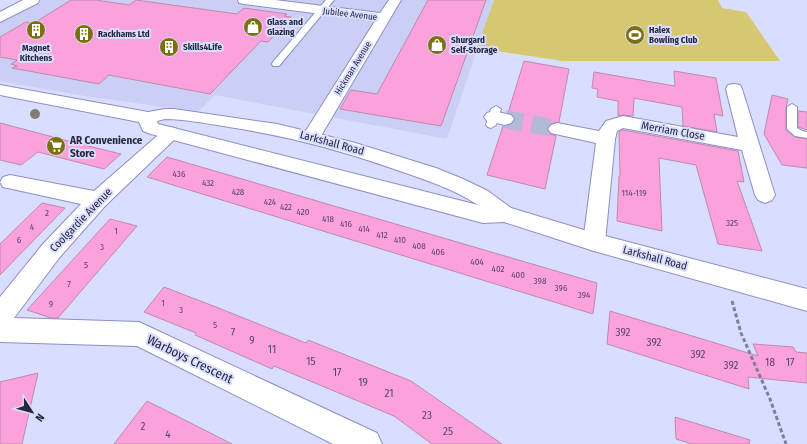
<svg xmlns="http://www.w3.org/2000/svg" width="807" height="444" font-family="'Fira Sans Condensed',sans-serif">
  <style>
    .built { fill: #cccff5 }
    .green { fill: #d5c871 }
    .building { fill: #fba2dc; stroke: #be8aab }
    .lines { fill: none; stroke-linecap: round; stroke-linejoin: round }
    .street-tunnel { stroke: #b5b9d8; stroke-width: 18; stroke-dasharray: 18 9; stroke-linecap: butt }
    .lane-casing { stroke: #8c8fc3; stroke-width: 2 }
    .street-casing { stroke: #8c8fc3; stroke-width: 2 }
    .secondary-casing { stroke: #8c8fc3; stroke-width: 2 }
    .path { stroke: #7d7f9b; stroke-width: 3; stroke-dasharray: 4 2.5; stroke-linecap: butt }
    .lane { fill: #fff; fill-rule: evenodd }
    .street { fill: #fff; fill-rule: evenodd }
    .secondary { fill: #fff; fill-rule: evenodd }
    .tree { fill: #7f7e73 }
    .labels { text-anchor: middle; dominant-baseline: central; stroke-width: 4; stroke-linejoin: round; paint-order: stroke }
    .far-street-label { font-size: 9px; fill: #26273c; stroke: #d9ddff }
    .far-poi-label { font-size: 9px; font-weight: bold; fill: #26273c; stroke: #d9ddff; text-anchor: start }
    .number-label { font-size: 9px; fill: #5b4664 }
    .street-label { font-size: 11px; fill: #26273c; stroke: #d9ddff }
    .poi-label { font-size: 11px; font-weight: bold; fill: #26273c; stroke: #d9ddff; text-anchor: start }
    .near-number-label { font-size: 11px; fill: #5b4664 }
    .near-street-label { font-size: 13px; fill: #26273c; stroke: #d9ddff }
  </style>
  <rect width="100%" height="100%" fill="#d9ddff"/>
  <polygon class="built" points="40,0 494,0 447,139 215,95 198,112 78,95 0,81 0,23"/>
  <polygon class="green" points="494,0 718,0 722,8 746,12 780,61 563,61 477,48"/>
  <g class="building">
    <polygon points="71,0 96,0 129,5 136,0 237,14 244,8 287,14 284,16 291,17 268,42 261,41 210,94 109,75 99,84 12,68 17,66 11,64 17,60 0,57 0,37 26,22 34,23"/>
    <polygon points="428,0 486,0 441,126 340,109 351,90 377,94"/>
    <polygon points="524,61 569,69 559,122 551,124 546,129 550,134 556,136 545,189 487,175 503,126 511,124 516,119 512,114 508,113"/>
    <polygon points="674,71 716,78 723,116 714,114 717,132 683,126 682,107 634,98 633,116 623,115 618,116 618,101 597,97 598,89 592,88 594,72 675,86"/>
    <polygon points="772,95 788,99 786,107 786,130 795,137 807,139 807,168 782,165 764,134"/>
    <polygon points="798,111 807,112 807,130 798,127"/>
    <polygon points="0,123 72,142 121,154 104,169 38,152 21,165 0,160"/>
    <polygon points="623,130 738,151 744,182 737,181 762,251 718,244 696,165 659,158 662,231 617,221 619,176 620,176 619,132"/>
    <polygon points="167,157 597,283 593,314 147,177"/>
    <polygon points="42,203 65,208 0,275 0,244"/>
    <polygon points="110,219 137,226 58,318 51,318 27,310"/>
    <polygon points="164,287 216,307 306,343 308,340 411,381 502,444 432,444 394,416 274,366 272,369 195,335 196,333 144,312"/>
    <polygon points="610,311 758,356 753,344 793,347 796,352 807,353 807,383 748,377 749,389 607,344"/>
    <polygon points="38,373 22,444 0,444 0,382"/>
    <polygon points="147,401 169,412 232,444 114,444"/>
    <polygon points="675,417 750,440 749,444 692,444 676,439"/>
  </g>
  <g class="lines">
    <polyline class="street-tunnel" points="505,119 557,129"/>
    <defs>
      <g id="lane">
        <polygon points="326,0 334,0 279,66 273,66 272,64 273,62"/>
        <polygon points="792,104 797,107 797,128 802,131 807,132 807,138 795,136 787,129 787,107"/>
        <polygon points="496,106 501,109 496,125 491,128 488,127 486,125 491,109"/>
      </g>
      <g id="street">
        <polygon points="23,0 39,0 38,3 0,22 0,12"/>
        <polygon points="238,0 275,0 380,13 389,0 401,0 318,141 311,143 304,141 302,137 375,21 244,4 239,3"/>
        <polygon points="734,84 740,85 742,89 775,195 772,200 765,203 758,200 755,195 742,150 623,128 617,131 615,139 605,242 602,248 594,251 586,248 583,242 596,143 551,133 548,129 551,125 557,123 599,131 606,121 623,116 738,137 726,89 728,85"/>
        <polygon points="493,111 511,115 514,119 511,123 505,125 487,121 484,117 487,113"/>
        <polygon points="171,127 177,129 180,133 177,137 105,206 59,258 14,318 139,322 377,433 382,444 333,444 137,346 0,342 0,297 43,244 81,204 3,187 0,182 3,177 10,175 94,191 165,129"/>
      </g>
      <path id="secondary" d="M0 85 148 112 165 109H174L277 124 352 142 436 168 463 179 488 191 511 208 594 233 807 289V311L594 251 504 222 483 223 151 134 143 131 139 122 0 95ZM165 119C184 119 204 123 223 126 282 135 338 149 394 169 423 179 452 188 478 205L158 124 157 121Z"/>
    </defs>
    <use href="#lane" class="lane-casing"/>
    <use href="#street" class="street-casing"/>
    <use href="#secondary" class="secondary-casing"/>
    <polyline class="path" points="732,301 741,333 770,399 786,444"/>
    <use href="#lane" class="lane"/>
    <use href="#street" class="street"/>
    <use href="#secondary" class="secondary"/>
  </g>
  <circle class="tree" cx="35" cy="114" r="5"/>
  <defs>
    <symbol id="shop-disc" viewBox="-11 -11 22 22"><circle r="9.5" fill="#7c6f0e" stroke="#d9ddff"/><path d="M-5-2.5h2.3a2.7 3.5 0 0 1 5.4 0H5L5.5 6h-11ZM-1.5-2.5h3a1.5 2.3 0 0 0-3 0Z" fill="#fff"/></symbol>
    <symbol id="building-disc" viewBox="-11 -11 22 22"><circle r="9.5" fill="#7c6f0e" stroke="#d9ddff"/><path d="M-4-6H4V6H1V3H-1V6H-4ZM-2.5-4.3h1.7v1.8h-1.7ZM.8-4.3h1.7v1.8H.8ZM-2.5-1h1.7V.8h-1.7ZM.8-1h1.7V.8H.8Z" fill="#fff"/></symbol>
    <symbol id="stadium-disc" viewBox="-11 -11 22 22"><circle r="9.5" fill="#7c6f0e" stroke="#d9ddff"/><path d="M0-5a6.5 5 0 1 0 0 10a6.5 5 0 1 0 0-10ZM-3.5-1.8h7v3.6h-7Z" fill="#fff"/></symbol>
    <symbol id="supermarket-disc" viewBox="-11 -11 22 22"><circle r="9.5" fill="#7c6f0e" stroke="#d9ddff"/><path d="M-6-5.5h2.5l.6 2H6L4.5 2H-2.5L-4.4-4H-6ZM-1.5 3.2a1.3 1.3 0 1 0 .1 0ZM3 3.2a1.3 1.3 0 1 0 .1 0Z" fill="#fff"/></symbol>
  </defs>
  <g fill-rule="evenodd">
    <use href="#shop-disc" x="242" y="16" width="22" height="22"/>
    <use href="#building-disc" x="25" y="19" width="22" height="22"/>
    <use href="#building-disc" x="73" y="23" width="22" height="22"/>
    <use href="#stadium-disc" x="624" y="24" width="22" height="22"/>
    <use href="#shop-disc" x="426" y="34" width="22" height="22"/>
    <use href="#building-disc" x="158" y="36" width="22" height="22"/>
    <use href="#supermarket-disc" x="45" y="135" width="22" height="22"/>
  </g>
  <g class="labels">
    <g class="far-street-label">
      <text transform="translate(350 14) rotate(7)">Jubilee Avenue</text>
      <text transform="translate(353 68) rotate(-58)">Hickman Avenue</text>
    </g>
    <g class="far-poi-label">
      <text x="267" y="22">Glass and<tspan x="267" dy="10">Glazing</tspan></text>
      <text x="649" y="30">Halex<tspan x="649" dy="10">Bowling Club</tspan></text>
      <text x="98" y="34">Rackhams Ltd</text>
      <text x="451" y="40">Shurgard<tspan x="451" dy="10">Self-Storage</tspan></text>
      <text x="183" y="47">Skills4Life</text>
      <text x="36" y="48" text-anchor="middle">Magnet<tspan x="36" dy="10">Kitchens</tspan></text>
    </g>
    <g class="number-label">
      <text x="179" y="174">436</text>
      <text x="208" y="183">432</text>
      <text x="238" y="192">428</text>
      <text x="634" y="193">114-119</text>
      <text x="270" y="202">424</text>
      <text x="286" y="207">422</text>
      <text x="303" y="212">420</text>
      <text x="47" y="213">2</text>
      <text x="328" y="219">418</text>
      <text x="732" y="223">325</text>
      <text x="346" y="224">416</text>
      <text x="32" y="227">4</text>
      <text x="364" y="229">414</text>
      <text x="116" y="231">1</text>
      <text x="382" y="235">412</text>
      <text x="19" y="240">6</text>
      <text x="400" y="240">410</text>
      <text x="419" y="246">408</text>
      <text x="102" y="247">3</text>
      <text x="438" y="252">406</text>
      <text x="477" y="262">404</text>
      <text x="86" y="265">5</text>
      <text x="498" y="269">402</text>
      <text x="518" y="275">400</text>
      <text x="540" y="281">398</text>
      <text x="69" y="284">7</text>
      <text x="561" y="288">396</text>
      <text x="584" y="295">394</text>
      <text x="163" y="303">1</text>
      <text x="51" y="304">9</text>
      <text x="181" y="310">3</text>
      <text x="215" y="325">5</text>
    </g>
    <g class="street-label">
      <text transform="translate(673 131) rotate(10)">Merriam Close</text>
      <text transform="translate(332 143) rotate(15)">Larkshall Road</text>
      <text transform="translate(81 220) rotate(-46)">Coolgardie Avenue</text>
      <text transform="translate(655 258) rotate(15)">Larkshall Road</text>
    </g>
    <g class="poi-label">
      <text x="70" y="140">AR Convenience<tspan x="70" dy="13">Store</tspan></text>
    </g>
    <g class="near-number-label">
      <text x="233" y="332">7</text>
      <text x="623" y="332">392</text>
      <text x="252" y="340">9</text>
      <text x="654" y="342">392</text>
      <text x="272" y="349">11</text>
      <text x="698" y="354">392</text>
      <text x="311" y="361">15</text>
      <text x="770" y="362">18</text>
      <text x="790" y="362">17</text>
      <text x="731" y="365">392</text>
      <text x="337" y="372">17</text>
      <text x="363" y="382">19</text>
      <text x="389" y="393">21</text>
      <text x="427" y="415">23</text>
      <text x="143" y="426">2</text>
      <text x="448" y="431">25</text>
      <text x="168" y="434">4</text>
    </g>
    <g class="near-street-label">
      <text transform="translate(190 359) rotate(26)">Warboys Crescent</text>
    </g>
  </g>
  <g transform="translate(32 412) rotate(126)" stroke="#d9ddff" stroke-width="3" paint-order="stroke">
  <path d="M0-3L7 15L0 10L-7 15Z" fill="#26273c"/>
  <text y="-6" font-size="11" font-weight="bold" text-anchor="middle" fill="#26273c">N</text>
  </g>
</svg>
